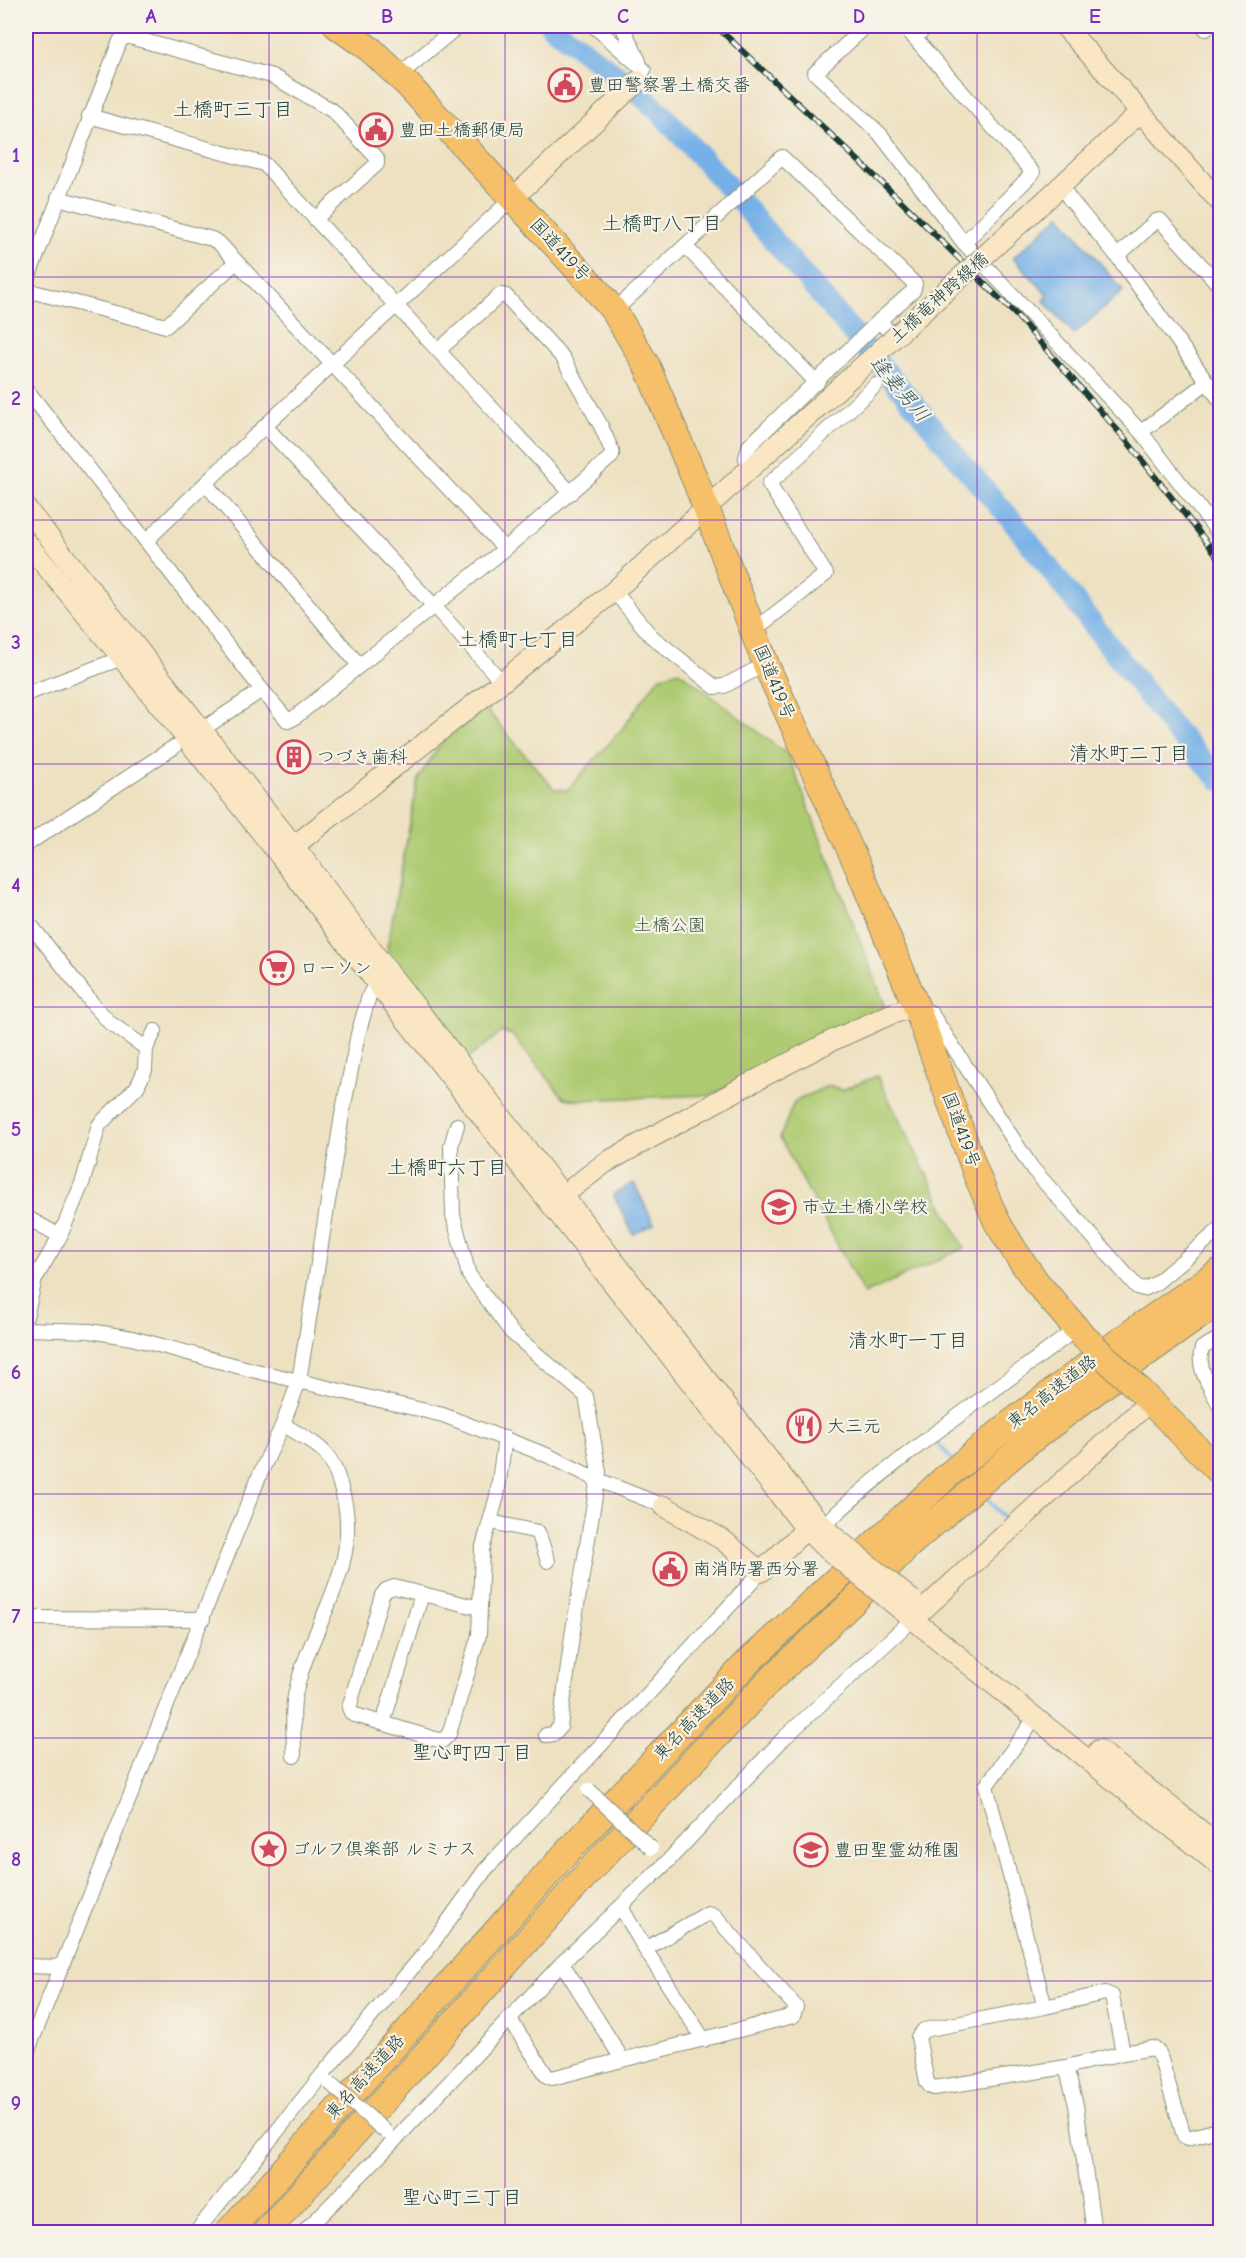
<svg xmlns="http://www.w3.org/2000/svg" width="1246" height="2258" font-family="'Comic Neue','Klee One',sans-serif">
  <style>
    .green { fill: #afcb72; stroke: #678453; stroke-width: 1.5 }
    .water { fill: #75b0e7; stroke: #4a768e; stroke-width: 1.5 }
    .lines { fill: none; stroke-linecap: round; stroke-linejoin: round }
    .stream { stroke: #75b0e7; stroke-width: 4 }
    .river { stroke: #75b0e7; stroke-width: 22 }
    .street-casing { stroke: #868f7a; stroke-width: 16 }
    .secondary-casing { stroke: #868f7a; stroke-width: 22 }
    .highway-casing { stroke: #868f7a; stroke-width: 28 }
    .street { stroke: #fff; stroke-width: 14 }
    .secondary { stroke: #fbe6c4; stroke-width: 20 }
    .highway { stroke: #f6c06b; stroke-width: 26 }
    .rail-casing { stroke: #1f3d34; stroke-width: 6 }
    .rail { stroke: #f7f3e8; stroke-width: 4; stroke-dasharray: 11; stroke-linecap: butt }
    .street-bridge-casing { stroke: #868f7a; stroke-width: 16; stroke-linecap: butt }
    .secondary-bridge-casing { stroke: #868f7a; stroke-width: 22; stroke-linecap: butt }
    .highway-bridge-casing { stroke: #868f7a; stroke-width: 28; stroke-linecap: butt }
    .street-bridge { stroke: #fff; stroke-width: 14 }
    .secondary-bridge { stroke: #fbe6c4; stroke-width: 20 }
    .highway-bridge { stroke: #f6c06b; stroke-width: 26 }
    .grid { fill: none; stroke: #7b2cbf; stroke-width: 1.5; stroke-opacity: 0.55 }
    .labels { text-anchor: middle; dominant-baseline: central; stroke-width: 4.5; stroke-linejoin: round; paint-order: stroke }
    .poi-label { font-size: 18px; fill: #1f3d34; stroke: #f7f3e8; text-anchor: start }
    .street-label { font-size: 18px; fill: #1f3d34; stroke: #f7f3e8 }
    .park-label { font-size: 18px; fill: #3c5940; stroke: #f7f3e8 }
    .neighbourhood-label { font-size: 20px; fill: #1f3d34; stroke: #f7f3e8 }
    .water-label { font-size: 20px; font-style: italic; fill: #345a61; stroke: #f7f3e8 }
    .neatline { fill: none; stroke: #7b2cbf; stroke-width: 2 }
    .grid-label { font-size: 20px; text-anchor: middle; font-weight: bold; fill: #7b2cbf }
  </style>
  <rect width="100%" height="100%" fill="#f7f3e8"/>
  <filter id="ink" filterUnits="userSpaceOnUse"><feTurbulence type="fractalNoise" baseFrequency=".0167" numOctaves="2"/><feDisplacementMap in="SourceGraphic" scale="12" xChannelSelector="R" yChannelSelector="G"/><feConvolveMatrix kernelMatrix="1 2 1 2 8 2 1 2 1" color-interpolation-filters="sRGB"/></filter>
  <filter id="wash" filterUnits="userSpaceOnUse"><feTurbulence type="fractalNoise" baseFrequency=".008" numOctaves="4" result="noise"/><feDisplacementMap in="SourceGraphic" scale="24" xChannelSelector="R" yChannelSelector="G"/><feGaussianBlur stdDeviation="1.35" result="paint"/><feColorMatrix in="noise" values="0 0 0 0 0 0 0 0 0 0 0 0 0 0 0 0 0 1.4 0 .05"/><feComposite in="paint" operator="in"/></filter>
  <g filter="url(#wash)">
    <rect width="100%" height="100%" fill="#eee1c1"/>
    <g class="green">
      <polygon points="679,671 788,755 885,1005 879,1011 711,1095 577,1100 564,1098 512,1035 502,1032 467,1059 392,966 387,948 418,779 440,744 486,709 554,789 567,790 622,729 659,677"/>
      <polygon points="877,1076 964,1248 864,1294 780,1138 794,1102 829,1085 842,1090"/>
    </g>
    <g class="water">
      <polygon points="1060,215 1123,291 1074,334 1044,301 1048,295 1013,258"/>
      <polygon points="634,1183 654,1224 633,1234 613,1194"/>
    </g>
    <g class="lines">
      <g class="stream">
        <polyline points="935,1440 952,1460"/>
        <polyline points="983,1494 1006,1520"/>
      </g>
      <polyline class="river" points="551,26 622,79 660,112 728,187 911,401 968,471 1011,519 1173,728 1220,780"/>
    </g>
  </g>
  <g filter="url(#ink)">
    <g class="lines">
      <defs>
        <g id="street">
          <polyline points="594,26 644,70"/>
          <polyline points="622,26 639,61"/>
          <polyline points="866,26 815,73 880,134 964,243 1141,432 1220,535"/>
          <polyline points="904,26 1033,173 964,243"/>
          <polyline points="1203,26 1206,29"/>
          <polyline points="915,37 928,26"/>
          <polyline points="398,76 458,26"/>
          <polyline points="89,116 264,164 571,493"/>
          <polyline points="1062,186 1069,198 1117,256 1220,400"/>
          <polyline points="58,198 212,239 219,243 505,549"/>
          <polyline points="685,246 817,383"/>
          <polyline points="1117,256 1156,221 1160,220 1220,286"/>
          <polyline points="26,283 120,41 126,36 272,76 333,111 377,158 377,164 315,219"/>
          <polyline points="26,290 166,326 236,262"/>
          <polyline points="614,311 782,157 915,284 913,291 880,320 890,334"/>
          <polyline points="26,389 146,541"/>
          <polyline points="265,426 434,606 502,682"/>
          <polyline points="1141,432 1207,382"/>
          <polyline points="750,470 746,458 749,446 880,320"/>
          <polyline points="206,484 359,665"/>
          <polyline points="614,591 651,636 715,687 724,686 766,664"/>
          <polyline points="753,631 826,574 769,484 876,385"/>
          <polyline points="262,690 288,721 294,718 505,549 612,456 612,451 601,426 563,358 506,296 500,295 439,350"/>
          <polyline points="26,694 122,658"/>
          <polyline points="212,723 262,690 146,541 265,426 513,198"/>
          <polyline points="26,845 174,747"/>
          <polyline points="26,923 33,928 92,1003 110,1023 146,1048"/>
          <polyline points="921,1008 931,1013 1032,1168 1137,1287 1144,1289 1155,1284 1220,1229"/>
          <polyline points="457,1125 451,1146 453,1215 469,1275 512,1333 586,1396 599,1472 572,1636 560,1727 553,1734 546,1735"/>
          <polyline points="26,1217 60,1236 35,1279 26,1317"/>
          <polyline points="60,1236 83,1181 99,1125 137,1087 145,1070 146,1048 155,1031"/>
          <polyline points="26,1329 90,1331 132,1338 252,1370 443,1415 549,1456 598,1480 664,1506"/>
          <path d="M1220 1338 1202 1348C1196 1369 1211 1388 1220 1406"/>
          <path d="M283 1424C297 1434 313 1440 325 1453 335 1465 339 1480 343 1495 363 1571 306 1629 294 1701 292 1718 294 1738 294 1756"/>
          <polyline points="491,1522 538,1532 548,1561"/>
          <path d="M824 1525C902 1451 992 1394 1077 1328"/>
          <polyline points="479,1608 394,1587 386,1590 382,1595 349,1708 352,1714 442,1741 449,1734 479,1635 482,1550 497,1496 505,1438"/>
          <polyline points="26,1618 203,1619"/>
          <polyline points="1037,1716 986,1786 1045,2007"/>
          <polyline points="383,1723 422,1594"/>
          <polyline points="621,1907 645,1949 704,2040"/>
          <polyline points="562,1963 622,2059"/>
          <polyline points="26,1966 61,1967"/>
          <polyline points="509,2018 547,2076 552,2078 793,2016 796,2007 715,1916 708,1913 645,1949"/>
          <polyline points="1123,2053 1112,1996 1105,1993 1045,2007 924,2030 918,2037 927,2082 930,2086 934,2088 1066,2067 1123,2053 1153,2048 1159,2053 1184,2136 1188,2138 1214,2131 1220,2133"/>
          <polyline points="26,2055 260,1474 283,1424 299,1381 342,1115 358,1034 369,996 376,982"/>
          <polyline points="1066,2067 1076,2105 1094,2232"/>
          <polyline points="196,2232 322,2075 429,1948 485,1870 761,1572"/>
          <polyline points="304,2232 395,2140 562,1963 666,1863 783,1739 917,1615"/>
        </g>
        <g id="secondary">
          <path d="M1064 26C1117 83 1167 144 1220 202"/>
          <polyline points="513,198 638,81"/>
          <polyline points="1048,198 1140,112"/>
          <polyline points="26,508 294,846 373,952 802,1502 831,1534"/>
          <polyline points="26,542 122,658 280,856 376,982 806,1529 822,1545"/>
          <polyline points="285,853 502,682 614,591 776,445"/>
          <polyline points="563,1195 605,1163 747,1085 829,1042 891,1014 916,1006"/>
          <polyline points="664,1506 723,1540 761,1572 806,1529"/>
          <polyline points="900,1609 1220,1866"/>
          <polyline points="923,1610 1149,1402"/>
          <polyline points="1099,1750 1220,1846"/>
        </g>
        <g id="highway">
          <polyline points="337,26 371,50 408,85 593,286 614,311 646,364 696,482 767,667 859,869 916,1006 977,1176 997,1222 1016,1253 1037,1283 1082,1335"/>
          <polyline points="1137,1388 1220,1472"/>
          <polyline points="228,2232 568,1851 747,1663 947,1476 1011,1423 1125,1337 1220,1271"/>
          <polyline points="266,2232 592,1868 767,1683 852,1603 909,1545 1026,1444 1141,1357 1220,1301"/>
        </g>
      </defs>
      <use href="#street" class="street-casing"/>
      <use href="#secondary" class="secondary-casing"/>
      <use href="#highway" class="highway-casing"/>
      <use href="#street" class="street"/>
      <use href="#secondary" class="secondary"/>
      <use href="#highway" class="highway"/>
      <defs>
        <polyline id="rail" points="716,26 901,201 1016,315 1127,441 1220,559"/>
      </defs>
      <use href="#rail" class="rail-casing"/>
      <use href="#rail" class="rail"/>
      <defs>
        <g id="street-bridge">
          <polyline points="589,1790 651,1848"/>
          <polyline points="330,2083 386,2132"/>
        </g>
        <g id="secondary-bridge">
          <polyline points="776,445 1048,198"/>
          <polyline points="831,1534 912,1600"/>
          <polyline points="821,1544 900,1609"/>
        </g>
        <polyline id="highway-bridge" points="1082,1335 1137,1388"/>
      </defs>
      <use href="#street-bridge" class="street-bridge-casing"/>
      <use href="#secondary-bridge" class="secondary-bridge-casing"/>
      <use href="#highway-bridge" class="highway-bridge-casing"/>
      <use href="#street-bridge" class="street-bridge"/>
      <use href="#secondary-bridge" class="secondary-bridge"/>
      <use href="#highway-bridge" class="highway-bridge"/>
    </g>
  </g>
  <path class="grid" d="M269 26V2232M505 26V2232M741 26V2232M977 26V2232M26 277H1220M26 520H1220M26 764H1220M26 1007H1220M26 1251H1220M26 1494H1220M26 1738H1220M26 1981H1220"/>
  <defs>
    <symbol id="civic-ring" viewBox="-11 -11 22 22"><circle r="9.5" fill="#f7f3e8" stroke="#d1495b" stroke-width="1.5"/><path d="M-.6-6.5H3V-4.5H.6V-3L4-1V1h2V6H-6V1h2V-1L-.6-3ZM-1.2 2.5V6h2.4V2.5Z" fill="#d1495b"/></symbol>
    <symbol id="building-ring" viewBox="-11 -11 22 22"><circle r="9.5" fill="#f7f3e8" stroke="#d1495b" stroke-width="1.5"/><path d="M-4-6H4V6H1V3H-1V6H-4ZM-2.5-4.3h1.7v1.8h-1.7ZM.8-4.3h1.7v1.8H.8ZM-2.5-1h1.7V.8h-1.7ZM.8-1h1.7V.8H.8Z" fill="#d1495b"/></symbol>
    <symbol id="supermarket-ring" viewBox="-11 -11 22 22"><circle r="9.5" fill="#f7f3e8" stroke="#d1495b" stroke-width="1.5"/><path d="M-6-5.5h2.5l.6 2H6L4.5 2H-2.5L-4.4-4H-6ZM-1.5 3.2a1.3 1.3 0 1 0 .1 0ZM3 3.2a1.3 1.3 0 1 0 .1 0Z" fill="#d1495b"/></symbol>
    <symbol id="school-ring" viewBox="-11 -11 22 22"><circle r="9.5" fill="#f7f3e8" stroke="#d1495b" stroke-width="1.5"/><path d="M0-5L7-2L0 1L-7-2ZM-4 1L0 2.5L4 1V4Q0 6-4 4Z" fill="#d1495b"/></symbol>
    <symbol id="restaurant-ring" viewBox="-11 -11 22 22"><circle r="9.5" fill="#f7f3e8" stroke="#d1495b" stroke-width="1.5"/><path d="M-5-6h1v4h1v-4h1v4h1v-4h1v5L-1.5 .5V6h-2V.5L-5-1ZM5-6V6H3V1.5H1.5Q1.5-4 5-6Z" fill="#d1495b"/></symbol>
    <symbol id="sight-ring" viewBox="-11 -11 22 22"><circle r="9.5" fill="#f7f3e8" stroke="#d1495b" stroke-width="1.5"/><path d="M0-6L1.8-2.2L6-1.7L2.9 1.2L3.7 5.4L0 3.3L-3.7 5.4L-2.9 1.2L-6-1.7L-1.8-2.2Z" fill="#d1495b"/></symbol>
  </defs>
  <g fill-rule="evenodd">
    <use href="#civic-ring" x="546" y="66" width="38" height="38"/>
    <use href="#civic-ring" x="357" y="111" width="38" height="38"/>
    <use href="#building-ring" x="275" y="738" width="38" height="38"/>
    <use href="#supermarket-ring" x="258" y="949" width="38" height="38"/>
    <use href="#school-ring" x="760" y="1188" width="38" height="38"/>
    <use href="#restaurant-ring" x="785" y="1407" width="38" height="38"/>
    <use href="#civic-ring" x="651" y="1550" width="38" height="38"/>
    <use href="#sight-ring" x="250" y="1830" width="38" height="38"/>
    <use href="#school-ring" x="792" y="1831" width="38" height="38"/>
  </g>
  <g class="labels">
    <g class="poi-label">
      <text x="588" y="85">豊田警察署土橋交番</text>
      <text x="399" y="130">豊田土橋郵便局</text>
      <text x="317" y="757">つづき歯科</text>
      <text x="300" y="968">ローソン</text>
      <text x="802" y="1207">市立土橋小学校</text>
      <text x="827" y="1426">大三元</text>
      <text x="693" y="1569">南消防署西分署</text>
      <text x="292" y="1849">ゴルフ倶楽部 ルミナス</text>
      <text x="834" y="1850">豊田聖霊幼稚園</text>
    </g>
    <g class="street-label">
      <text transform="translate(560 250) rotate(47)">国道419号</text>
      <text transform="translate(939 298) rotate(-42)">土橋竜神跨線橋</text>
      <text transform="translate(774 682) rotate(67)">国道419号</text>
      <text transform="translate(961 1130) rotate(70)">国道419号</text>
      <text transform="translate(1052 1392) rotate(-38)">東名高速道路</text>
      <text transform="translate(694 1719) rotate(-46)">東名高速道路</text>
      <text transform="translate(365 2077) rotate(-48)">東名高速道路</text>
    </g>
    <g class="park-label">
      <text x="670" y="925">土橋公園</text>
    </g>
    <g class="neighbourhood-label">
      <text x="233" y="109">土橋町三丁目</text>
      <text x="662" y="223">土橋町八丁目</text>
      <text x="518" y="639">土橋町七丁目</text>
      <text x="1129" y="753">清水町二丁目</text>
      <text x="447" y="1167">土橋町六丁目</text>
      <text x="908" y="1340">清水町一丁目</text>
      <text x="472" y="1752">聖心町四丁目</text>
      <text x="462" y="2197">聖心町三丁目</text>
    </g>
    <g class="water-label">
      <text transform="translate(900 389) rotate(50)">逢妻男川</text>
    </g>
  </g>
  <rect width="1246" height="2258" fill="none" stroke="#f7f3e8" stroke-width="66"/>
  <rect x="33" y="33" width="1180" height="2192" class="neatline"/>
  <g class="grid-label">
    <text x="151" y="23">A</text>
    <text x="387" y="23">B</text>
    <text x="623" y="23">C</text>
    <text x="859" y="23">D</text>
    <text x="1095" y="23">E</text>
    <text x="16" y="162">1</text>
    <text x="16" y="405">2</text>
    <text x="16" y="649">3</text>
    <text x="16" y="892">4</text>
    <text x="16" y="1136">5</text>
    <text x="16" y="1379">6</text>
    <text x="16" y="1623">7</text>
    <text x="16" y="1866">8</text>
    <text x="16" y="2110">9</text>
  </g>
</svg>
